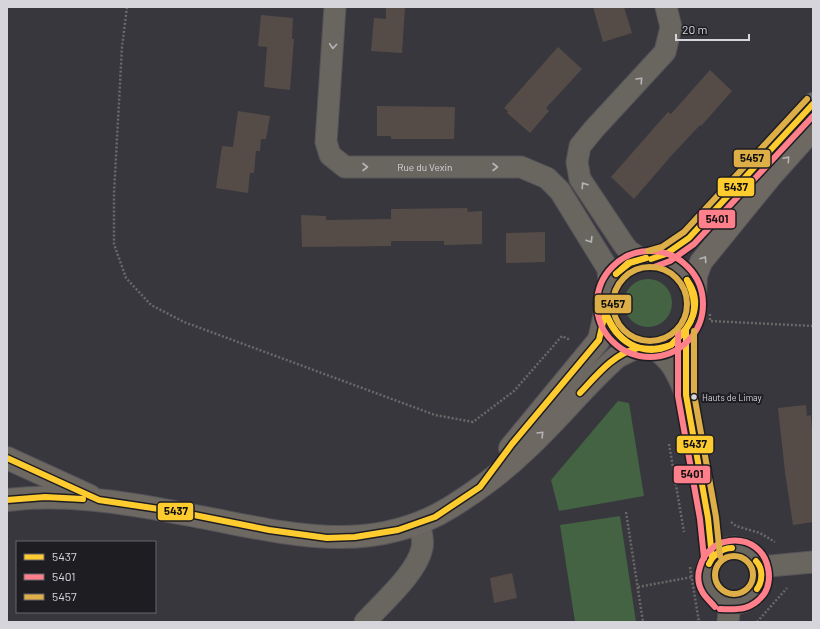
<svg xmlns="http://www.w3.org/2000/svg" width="820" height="629" font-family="Barlow,sans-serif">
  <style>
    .green { fill: #436343 }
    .building { fill: #554c47 }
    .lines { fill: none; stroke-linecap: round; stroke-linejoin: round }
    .minor-casing { stroke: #555459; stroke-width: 23 }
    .secondary-casing { stroke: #555459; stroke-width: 24 }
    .path { stroke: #6b6967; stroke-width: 2.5; stroke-dasharray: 2 2; stroke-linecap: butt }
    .minor { stroke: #696660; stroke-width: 21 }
    .secondary { stroke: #6d6862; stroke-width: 22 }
    .bus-1-casing { stroke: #1e1d22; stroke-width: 9 }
    .bus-2-casing { stroke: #1e1d22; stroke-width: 9 }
    .bus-3-casing { stroke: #1e1d22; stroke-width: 9 }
    .bus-1 { stroke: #ffcc30; stroke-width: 6 }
    .bus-2 { stroke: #ff808a; stroke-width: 6 }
    .bus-3 { stroke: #dfaf47; stroke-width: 6 }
    .oneway { stroke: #b5b4b7 }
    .oneway2 { stroke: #b6b4b7 }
    .bus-dot { fill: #d6d5dc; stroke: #1e1d22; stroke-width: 1.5 }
    .labels { text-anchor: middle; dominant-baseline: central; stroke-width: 4; stroke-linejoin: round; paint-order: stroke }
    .bus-label { font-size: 9px; fill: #d6d5dc; stroke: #1e1d22; text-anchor: start }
    .street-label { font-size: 10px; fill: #d6d5dc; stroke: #1e1d22 }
    .line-badge { stroke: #1e1d22; stroke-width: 1.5 }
    .pale-badge-label { font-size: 11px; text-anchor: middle; font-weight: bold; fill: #111 }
  </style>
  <rect width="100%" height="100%" fill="#38373d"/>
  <g class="green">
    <circle cx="648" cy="303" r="24"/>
    <polygon points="618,401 629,403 644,496 559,511 551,480"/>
    <polygon points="620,516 636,622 575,622 560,525"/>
  </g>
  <g class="building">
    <polygon points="386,7 405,7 402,53 371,51 374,18 386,19"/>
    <polygon points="593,7 624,7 632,33 603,42"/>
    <polygon points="261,15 293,18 292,39 294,39 290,90 264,87 267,47 258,46"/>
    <polygon points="558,47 582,69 546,108 549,111 530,133 507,113 508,111 504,108"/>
    <polygon points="710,70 732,91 701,126 700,125 671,156 634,199 611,177 668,112 671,114"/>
    <polygon points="377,106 455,107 454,139 391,139 391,136 377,136"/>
    <polygon points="238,111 270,116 266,139 261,139 260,151 256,151 254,173 250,173 248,193 216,188 222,146 233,147"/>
    <polygon points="467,208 468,212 482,211 482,244 444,245 444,241 391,241 391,246 302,247 301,215 326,216 326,220 391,219 391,209"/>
    <polygon points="545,232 545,262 506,263 506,233"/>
    <polygon points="806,405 807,416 811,415 813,444 813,522 793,525 785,472 778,408"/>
    <polygon points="512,573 517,598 494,603 490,578"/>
  </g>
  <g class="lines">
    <defs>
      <g id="minor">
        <path id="s1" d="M335 7 326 142 330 155 345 167H521L547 178 560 191 608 269 609 283"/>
        <polyline points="641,259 629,251 624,245 580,179 577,162 580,146 594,129 665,52 671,27 666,7"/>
        <polyline points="686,331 686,395 708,518 712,557"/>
        <path d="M654 349C671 359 677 373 684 390"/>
        <circle cx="734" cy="575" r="28"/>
        <polyline points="760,567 813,562"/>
        <path d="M365 622C382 603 417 573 422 548 424 540 421 531 419 524"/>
        <polyline points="728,622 730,603"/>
      </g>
      <g id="secondary">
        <circle cx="650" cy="304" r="45"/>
        <polyline points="651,259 666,254 689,238 813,104"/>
        <polyline points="695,296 696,276 701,262 771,176 813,129"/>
        <polyline points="510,448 599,340 605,313"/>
        <polyline points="7,458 90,496"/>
        <path d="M7 500C64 493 123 502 179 513 272 529 364 561 451 507 475 492 500 474 521 454 555 424 583 387 617 357L633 349 638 348"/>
      </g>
    </defs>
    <use href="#minor" class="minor-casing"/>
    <use href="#secondary" class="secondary-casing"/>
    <g class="path">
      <polyline points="127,7 122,47 114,193 114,244 126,278 151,305 184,322 435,415 473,422 514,391 562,336 570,340"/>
      <polyline points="710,314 710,321 813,326"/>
      <polyline points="669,444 684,532"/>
      <polyline points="626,512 643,622"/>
      <polyline points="731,522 736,526 760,533 775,542"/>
      <polyline points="690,567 699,622"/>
      <polyline points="638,587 692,577"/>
      <polyline points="757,622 787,588"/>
    </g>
    <use href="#minor" class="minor"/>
    <use href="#secondary" class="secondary"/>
    <defs>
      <g id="bus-1">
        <polyline points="651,259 666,254 689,238 813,104"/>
        <polyline points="616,274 628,263 646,258"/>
        <polyline points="616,274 630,263 646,258"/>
        <path d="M605 311C618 343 637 356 671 345"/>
        <path d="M605 311C614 340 642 359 671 345"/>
        <polyline points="686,331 686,395 708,518 712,557"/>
        <path d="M673 343C695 322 700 308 687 280"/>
        <path d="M673 343C692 327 704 303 687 280"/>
        <path d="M580 393C597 375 613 354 638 348"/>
        <polyline points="7,458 99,500 179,512 269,530 327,538 355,537 398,530 435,517 480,487 512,444 599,340 605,313"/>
        <polyline points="7,500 45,497 83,499"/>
        <path d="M756 561C763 568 763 581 757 589"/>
        <path d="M709 564C713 555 722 548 732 548"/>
      </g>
      <g id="bus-2">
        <circle cx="650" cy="304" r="53"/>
        <polyline points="654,267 670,261 694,244 813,116"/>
        <polyline points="678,331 678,396 700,519 704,558"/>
        <path d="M715 607C711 602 706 598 703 593 698 585 697 576 700 567 709 532 761 531 768 568 770 576 769 587 764 594 752 610 739 610 720 609"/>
      </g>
      <g id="bus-3">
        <polyline points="648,251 662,247 684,232 807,99"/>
        <circle cx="650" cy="304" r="37"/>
        <polyline points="694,331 694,394 716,517 720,556"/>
        <circle cx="734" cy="575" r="19"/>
      </g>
    </defs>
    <use href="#bus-1" class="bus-1-casing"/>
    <use href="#bus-2" class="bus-2-casing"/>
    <use href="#bus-3" class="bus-3-casing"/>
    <use href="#bus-1" class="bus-1"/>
    <use href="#bus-2" class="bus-2"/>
    <use href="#bus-3" class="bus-3"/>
  </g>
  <defs><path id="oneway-chevron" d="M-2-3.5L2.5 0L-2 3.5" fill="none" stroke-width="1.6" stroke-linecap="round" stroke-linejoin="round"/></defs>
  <g class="oneway">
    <use href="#oneway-chevron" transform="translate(333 46) rotate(94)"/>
    <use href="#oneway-chevron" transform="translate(640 80) rotate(-47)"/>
    <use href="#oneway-chevron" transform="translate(365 167)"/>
    <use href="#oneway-chevron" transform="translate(495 167)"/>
    <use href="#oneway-chevron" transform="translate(584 185) rotate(-124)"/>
    <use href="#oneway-chevron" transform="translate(590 240) rotate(58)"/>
  </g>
  <g class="oneway2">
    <use href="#oneway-chevron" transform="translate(787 159) rotate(-49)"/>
    <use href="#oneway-chevron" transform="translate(704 259) rotate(-56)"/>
    <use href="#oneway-chevron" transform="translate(541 434) rotate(-46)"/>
  </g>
  <circle class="bus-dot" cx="694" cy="397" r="3.5"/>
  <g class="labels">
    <g class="bus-label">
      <text x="702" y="397">Hauts de Limay</text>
    </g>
    <g class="street-label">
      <text stroke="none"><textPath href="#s1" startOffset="248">Rue du Vexin</textPath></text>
    </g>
  </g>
  <g class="line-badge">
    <rect x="733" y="149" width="38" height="19" rx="4" fill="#dfaf47"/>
    <rect x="717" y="177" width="38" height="20" rx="4" fill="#ffcc30"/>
    <rect x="698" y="209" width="38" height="20" rx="4" fill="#ff808a"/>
    <rect x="594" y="294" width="38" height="20" rx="4" fill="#dfaf47"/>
    <rect x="676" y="435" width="38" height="19" rx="4" fill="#ffcc30"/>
    <rect x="673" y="465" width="38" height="19" rx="4" fill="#ff808a"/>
    <rect x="157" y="502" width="37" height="19" rx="4" fill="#ffcc30"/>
  </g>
  <g class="pale-badge-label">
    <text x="752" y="162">5457</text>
    <text x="736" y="191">5437</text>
    <text x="717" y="223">5401</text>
    <text x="613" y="308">5457</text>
    <text x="695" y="448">5437</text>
    <text x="692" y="478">5401</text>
    <text x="176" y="515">5437</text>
  </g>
  <rect width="820" height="629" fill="none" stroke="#d6d5dc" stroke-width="16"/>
  <rect x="16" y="541" width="140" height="72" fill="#1e1d22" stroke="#68676c"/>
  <rect x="24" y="554" width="20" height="6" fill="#ffcc30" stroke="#68676c"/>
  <text x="52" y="561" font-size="12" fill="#d6d5dc">5437</text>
  <rect x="24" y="574" width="20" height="6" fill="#ff808a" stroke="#68676c"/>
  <text x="52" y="581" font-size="12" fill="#d6d5dc">5401</text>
  <rect x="24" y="594" width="20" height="6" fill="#dfaf47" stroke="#68676c"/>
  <text x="52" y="601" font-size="12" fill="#d6d5dc">5457</text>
  <path d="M676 34v6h73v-6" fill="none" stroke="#d6d5dc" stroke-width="2"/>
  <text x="682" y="34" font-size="12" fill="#d6d5dc" stroke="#1e1d22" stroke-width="3" paint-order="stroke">20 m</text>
</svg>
